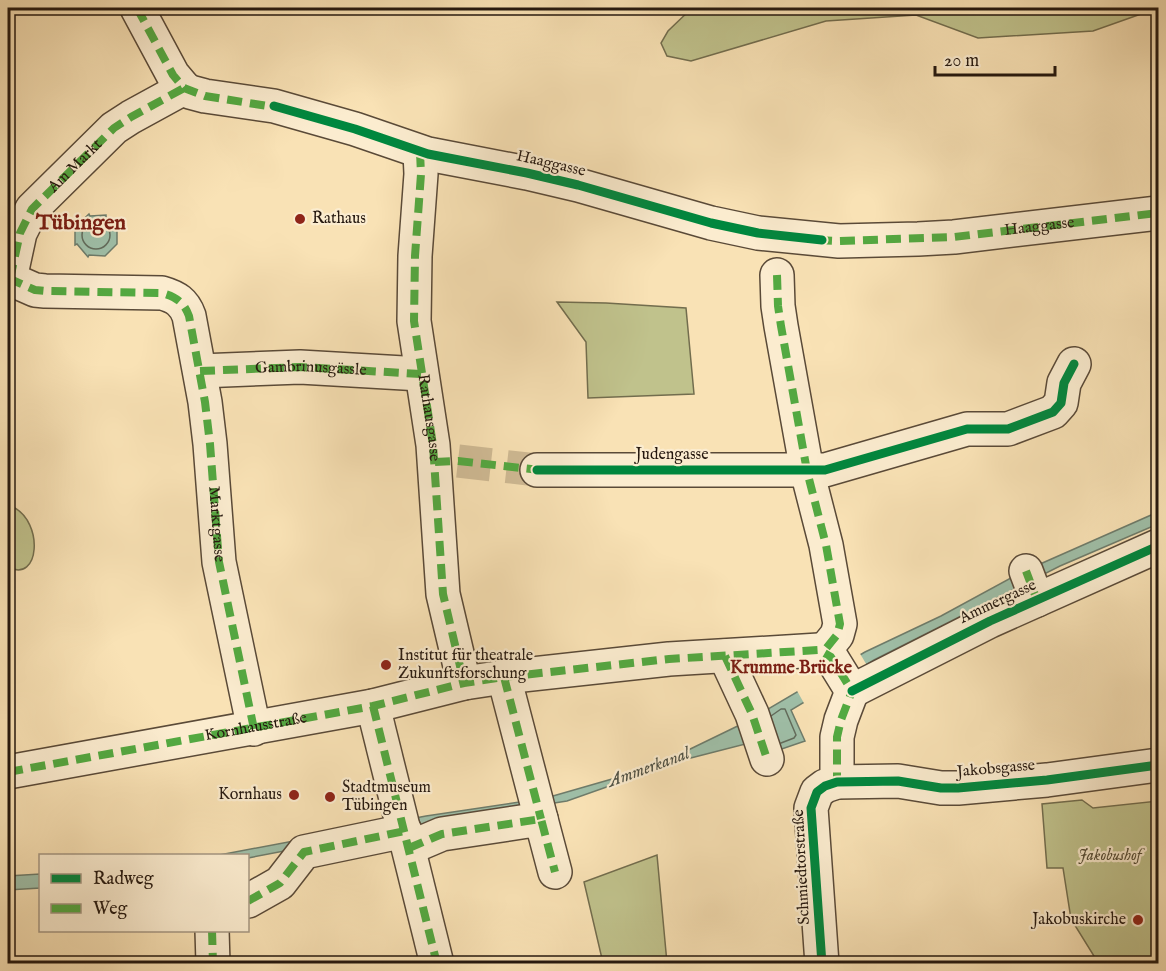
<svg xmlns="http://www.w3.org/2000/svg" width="1166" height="971" font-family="'IM FELL English',serif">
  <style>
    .green { fill: #c0c28c; stroke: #726d4e; stroke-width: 1.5 }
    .water { fill: #9fbfa8; stroke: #6e7c6b; stroke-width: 1.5 }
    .pier { fill: #f9e2b5 }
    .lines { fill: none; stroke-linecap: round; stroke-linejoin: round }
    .shore { stroke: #626c5c; stroke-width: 1.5 }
    .street-tunnel { stroke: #cfba94; stroke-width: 33; stroke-dasharray: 33 16; stroke-linecap: butt }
    .street-casing { stroke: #5a4a38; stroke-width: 36 }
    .street { stroke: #fbeccf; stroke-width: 33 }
    .quiet { stroke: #53a941; stroke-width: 8; stroke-dasharray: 15 8; stroke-linecap: butt }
    .cycleway-casing { stroke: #fbeccf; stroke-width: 13 }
    .cycleway { stroke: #00873e; stroke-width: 9 }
    .poi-dot { fill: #8f2418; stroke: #fbeccf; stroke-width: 2 }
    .labels { text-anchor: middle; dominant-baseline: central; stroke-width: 4.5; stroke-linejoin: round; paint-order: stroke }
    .street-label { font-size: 16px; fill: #25180f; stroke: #fbeccf }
    .poi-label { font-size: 16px; fill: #25180f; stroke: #fbeccf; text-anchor: start }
    .park-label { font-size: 16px; font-style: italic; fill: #544b34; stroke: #fbeccf }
    .neighbourhood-label { font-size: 18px; font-weight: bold; fill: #7a1f14; stroke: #fbeccf }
    .water-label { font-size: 18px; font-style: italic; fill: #505245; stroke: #fbeccf }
    .district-label { font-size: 22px; font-weight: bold; fill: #7a1f14; stroke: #fbeccf }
  </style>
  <rect width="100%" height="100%" fill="#f9e2b5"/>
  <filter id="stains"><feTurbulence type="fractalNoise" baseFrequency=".00333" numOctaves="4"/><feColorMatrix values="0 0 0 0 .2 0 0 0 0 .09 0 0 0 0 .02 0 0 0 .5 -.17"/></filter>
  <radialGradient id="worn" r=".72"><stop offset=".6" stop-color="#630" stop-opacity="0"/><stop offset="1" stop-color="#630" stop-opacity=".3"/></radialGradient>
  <g class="green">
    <polygon points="692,8 1158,8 1093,31 978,38 916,15 826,21 691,61 667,56 661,43 668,31"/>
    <polygon points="557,302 606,303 686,308 694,394 588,398 586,342"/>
    <path d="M13 507C44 522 40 584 8 567V508Z"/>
    <polygon points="1082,800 1093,808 1158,801 1158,963 1095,963 1094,956 1071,919 1063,868 1047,868 1042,804"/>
    <polygon points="657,855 667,963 603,963 584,882"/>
  </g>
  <g class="water">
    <polygon points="89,214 90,216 106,215 106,217 115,226 117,226 117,244 105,256 89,255 88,257 77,244 75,245 75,227"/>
    <polygon points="1158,512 1158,524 1060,566 874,660 791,710 805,741 773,752 753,742 683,760 567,801 447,820 248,858 248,856 214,856 426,816 546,798 612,779 682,753 748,721 865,652 941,616 1022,572"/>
    <polygon points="40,874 40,888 8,890 8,876"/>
  </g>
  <polygon class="pier" points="859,652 868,667 805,705 796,689"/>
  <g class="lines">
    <g class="shore">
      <circle cx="96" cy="235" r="14"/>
      <polyline points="771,716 781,709 785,709 796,735 794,738 781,743"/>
    </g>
    <polyline class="street-tunnel" points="458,461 537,470"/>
    <defs>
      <g id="street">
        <path id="s1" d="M137 8 173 75 184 88 190 92 205 96 274 106 355 129 428 154 527 173 578 185 711 223 758 233 839 241 918 239 954 237 1158 213"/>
        <path id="s2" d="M420 152 421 174 415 256 414 321 433 445 443 594 464 683"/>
        <polyline points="777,275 778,306 781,326 807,471 826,545 840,624 837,635 824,651"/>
        <polyline points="10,279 20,233 32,209 114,128 131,117 184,88"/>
        <path d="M8 280 10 279 35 290 45 291 162 293C176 297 184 302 189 316L205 402 210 444 219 562 254 729"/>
        <path id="s3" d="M200 371 300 367 421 374"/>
        <polyline points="537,470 825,470 967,429 1008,429 1053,412 1061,403 1064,383 1074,364"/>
        <polyline points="1026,571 1037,600"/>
        <polyline points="725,656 752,714 767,759"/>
        <polyline points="504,677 541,819"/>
        <polyline points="852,691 990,621 1158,546"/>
        <polyline points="373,706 437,964"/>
        <path id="s4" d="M8 772 373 706 464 683 504 677 669 659 819 650 831 657 852 691"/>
        <polyline points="837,782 837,737 841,720 852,691"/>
        <polyline points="409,848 442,834 541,819 555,872"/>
        <polyline points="248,901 280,883 304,852 405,831"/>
        <polyline points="212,930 213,964"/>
        <polyline points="822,964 811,808 817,792 825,786 837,782 898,781 941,788 958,788 1047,780 1158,765"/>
      </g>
    </defs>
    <use href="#street" class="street-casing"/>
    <use href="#street" class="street"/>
    <g class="quiet">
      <polyline points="137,8 173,75 184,88 205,96 280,108"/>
      <polyline points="420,152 421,174 415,256 414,321 433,445 443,594 464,683"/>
      <polyline points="817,240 839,241 954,237 1158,213"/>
      <polyline points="777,275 778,306 781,326 807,471 826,545 840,624 837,635 824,651"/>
      <path id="s5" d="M10 279 20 233 32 209 114 128 131 117 184 88"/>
      <path id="s6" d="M8 280 10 279 35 290 45 291 162 293C176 297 184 302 189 316L205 402 210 444 219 562 254 729"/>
      <polyline points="200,371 300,367 421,374"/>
      <polyline points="435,462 458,461 540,470"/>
      <polyline points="1026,571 1037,600"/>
      <polyline points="725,656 752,714 767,759"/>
      <polyline points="504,677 541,819"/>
      <polyline points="373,706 437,964"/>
      <polyline points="8,772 373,706 464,683 504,677 669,659 819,650 831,657 852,691"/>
      <polyline points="832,784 837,782 837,737 841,720 852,691"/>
      <polyline points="409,848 442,834 541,819 555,872"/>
      <polyline points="248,901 280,883 304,852 405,831"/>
      <polyline points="212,930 213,964"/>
    </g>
    <defs>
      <g id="cycleway">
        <polyline points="274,106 355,129 428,154 527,173 578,185 711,223 758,233 822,240"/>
        <polyline points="537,470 825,470 967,429 1008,429 1053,412 1061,403 1064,383 1074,364"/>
        <polyline points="852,691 990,621 1158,546"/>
        <polyline points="822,964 811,808 817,792 825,786 837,782 898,781 941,788 958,788 1047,780 1158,765"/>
      </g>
    </defs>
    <use href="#cycleway" class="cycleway-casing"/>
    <use href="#cycleway" class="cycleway"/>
  </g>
  <g class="poi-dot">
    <circle cx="300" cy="219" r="6"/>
    <circle cx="386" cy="665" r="6"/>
    <circle cx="294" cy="795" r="6"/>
    <circle cx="330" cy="797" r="6"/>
    <circle cx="1138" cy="920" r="6"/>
  </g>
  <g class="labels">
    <g class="street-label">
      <text transform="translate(551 164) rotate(13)">Haaggasse</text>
      <text stroke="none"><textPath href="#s5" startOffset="135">Am Markt</textPath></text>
      <text stroke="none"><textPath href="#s1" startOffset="969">Haaggasse</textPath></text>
      <text stroke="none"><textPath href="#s3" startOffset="111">Gambrinusgässle</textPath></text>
      <text stroke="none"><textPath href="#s2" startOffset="267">Rathausgasse</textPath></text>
      <text x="672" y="455">Judengasse</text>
      <text stroke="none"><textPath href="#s6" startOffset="404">Marktgasse</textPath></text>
      <text transform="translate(998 602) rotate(-25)">Ammergasse</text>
      <text stroke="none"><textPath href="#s4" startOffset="252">Kornhausstraße</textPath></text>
      <text transform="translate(996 769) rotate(-5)">Jakobsgasse</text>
      <text transform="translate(802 867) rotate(-93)">Schmiedtorstraße</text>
    </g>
    <g class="poi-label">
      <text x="312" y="219">Rathaus</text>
      <text x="398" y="656">Institut für theatrale<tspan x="398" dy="18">Zukunftsforschung</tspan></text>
      <text x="342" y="788">Stadtmuseum<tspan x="342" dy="18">Tübingen</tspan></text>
      <text x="282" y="795" text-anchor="end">Kornhaus</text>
      <text x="1126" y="920" text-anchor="end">Jakobuskirche</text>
    </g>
    <g class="park-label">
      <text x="1110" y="856">Jakobushof</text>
    </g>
    <g class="neighbourhood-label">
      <text x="791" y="668">Krumme Brücke</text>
    </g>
    <g class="water-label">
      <text transform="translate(649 768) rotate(-20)">Ammerkanal</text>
    </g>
    <g class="district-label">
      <text x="81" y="223">Tübingen</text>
    </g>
  </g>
  <rect width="1166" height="971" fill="none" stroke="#f9e2b5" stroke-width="30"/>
  <rect x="9" y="9" width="1148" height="953" fill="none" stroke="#25180f" stroke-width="3"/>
  <rect x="15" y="15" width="1136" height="941" fill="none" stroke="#25180f" stroke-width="1.5"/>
  <rect x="39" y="854" width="210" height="78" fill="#fbeccf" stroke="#a59782" stroke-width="1.5"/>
  <rect x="51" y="874" width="30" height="9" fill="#00873e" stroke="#a59782" stroke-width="1.5"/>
  <text x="93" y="884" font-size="18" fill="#25180f">Radweg</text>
  <rect x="51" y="904" width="30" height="9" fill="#53a941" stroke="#a59782" stroke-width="1.5"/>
  <text x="93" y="914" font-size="18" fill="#25180f">Weg</text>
  <path d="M935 66v9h120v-9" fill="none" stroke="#25180f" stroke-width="3"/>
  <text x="944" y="66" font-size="18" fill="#25180f" stroke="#fbeccf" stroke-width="4.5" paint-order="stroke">20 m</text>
  <rect width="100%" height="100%" filter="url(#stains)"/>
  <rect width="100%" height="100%" fill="url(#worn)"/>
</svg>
